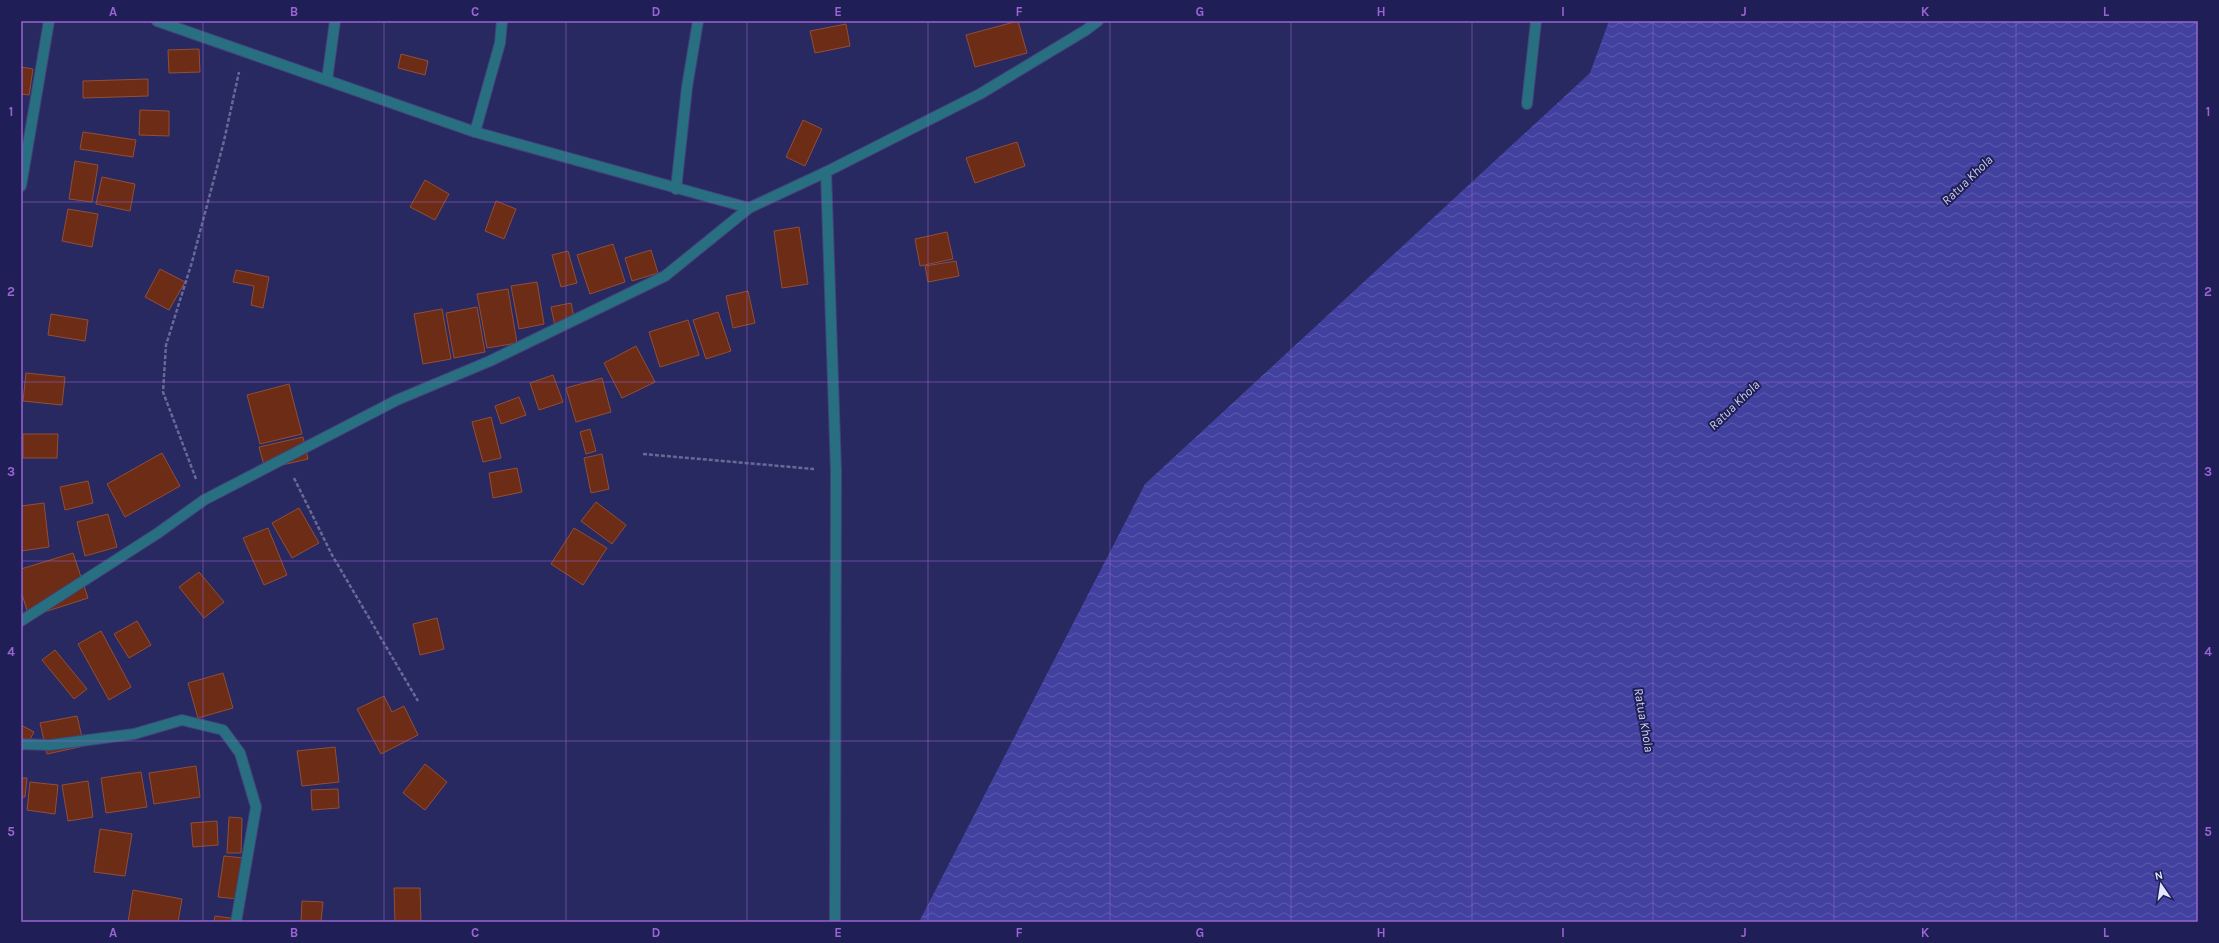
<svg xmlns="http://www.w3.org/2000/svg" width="2219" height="943" font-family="Karla,sans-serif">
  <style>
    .water { fill: url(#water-waves) }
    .building { fill: #6c2c16; stroke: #924e38 }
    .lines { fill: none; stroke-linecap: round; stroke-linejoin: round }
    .street-casing { stroke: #424477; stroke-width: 12 }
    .path { stroke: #686996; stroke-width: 2.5; stroke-dasharray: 4 2; stroke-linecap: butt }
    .street { stroke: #286f82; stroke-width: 10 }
    .grid { fill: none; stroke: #9a64d2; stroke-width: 1; stroke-opacity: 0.55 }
    .labels { text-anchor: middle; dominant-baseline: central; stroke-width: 4; stroke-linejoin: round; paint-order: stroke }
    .water-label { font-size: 13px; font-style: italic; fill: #ccd0ea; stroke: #1f1e56 }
    .neatline { fill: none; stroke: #9a64d2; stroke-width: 1.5 }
    .grid-label { font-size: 13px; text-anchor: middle; font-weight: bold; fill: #9a64d2 }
  </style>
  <defs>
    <pattern id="water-waves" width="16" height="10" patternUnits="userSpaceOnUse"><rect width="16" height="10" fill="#42419f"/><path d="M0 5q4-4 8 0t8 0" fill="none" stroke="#5d5cad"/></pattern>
  </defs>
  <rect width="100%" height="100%" fill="#282961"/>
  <polygon class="water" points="1609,21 2198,21 2198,922 919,922 1145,484 1590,73"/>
  <g class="building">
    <polygon points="1018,21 1027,53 975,67 966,35"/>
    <polygon points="846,24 850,46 815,53 810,31"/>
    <polygon points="199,49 200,72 169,73 168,50"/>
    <polygon points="401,54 428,61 425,75 398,68"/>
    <polygon points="21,67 33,69 29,95 21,94"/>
    <polygon points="148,79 148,96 83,98 83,81"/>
    <polygon points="140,110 169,111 169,136 139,135"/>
    <polygon points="803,120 822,129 805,166 786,157"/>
    <polygon points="83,132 136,140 133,157 80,149"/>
    <polygon points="1017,142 1025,166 975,183 966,158"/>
    <polygon points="75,161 98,165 92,202 69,199"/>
    <polygon points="102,177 135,184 130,211 96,204"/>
    <polygon points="425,180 449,194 435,220 410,207"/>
    <polygon points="496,201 516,209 504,239 485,231"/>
    <polygon points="68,209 98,214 92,247 62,241"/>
    <polygon points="799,227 808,284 782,288 774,231"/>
    <polygon points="947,232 953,259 920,266 915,239"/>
    <polygon points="613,244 625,282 590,294 577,255"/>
    <polygon points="651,250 658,273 632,281 625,258"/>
    <polygon points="568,251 577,283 561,287 552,255"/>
    <polygon points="956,261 959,276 928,282 925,266"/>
    <polygon points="160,269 185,282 169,310 145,297"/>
    <polygon points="236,270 269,277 263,308 251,305 254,286 233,282"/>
    <polygon points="537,282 544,324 519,329 511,286"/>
    <polygon points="508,289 517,343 487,348 477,294"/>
    <polygon points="748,291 755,323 733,328 726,296"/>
    <polygon points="571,303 575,322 555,326 551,307"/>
    <polygon points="477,307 485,352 454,358 446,313"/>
    <polygon points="442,309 451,359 423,364 414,314"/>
    <polygon points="718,312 731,351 706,359 693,320"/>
    <polygon points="51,314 88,320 85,341 48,335"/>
    <polygon points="688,320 699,355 660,367 649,332"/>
    <polygon points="636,346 655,382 622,398 604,363"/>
    <polygon points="26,373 65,377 62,405 23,401"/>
    <polygon points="553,375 563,402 539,410 530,383"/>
    <polygon points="602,378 611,412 576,422 566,388"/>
    <polygon points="289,384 302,434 260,444 247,395"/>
    <polygon points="519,397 526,415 501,424 495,406"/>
    <polygon points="491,417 501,458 483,462 472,422"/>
    <polygon points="590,429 596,451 586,454 580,432"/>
    <polygon points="23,434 58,434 57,458 23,458"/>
    <polygon points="303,437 308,459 265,469 259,447"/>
    <polygon points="162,453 180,486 125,517 107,484"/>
    <polygon points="602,454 609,489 591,493 584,458"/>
    <polygon points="517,468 522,492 493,498 489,473"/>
    <polygon points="88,481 93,503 65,510 60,487"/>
    <polygon points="596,502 626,525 612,544 581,521"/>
    <polygon points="44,503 49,547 21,551 21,506"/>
    <polygon points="299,508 319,543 292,558 272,523"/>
    <polygon points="108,514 117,547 85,556 77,522"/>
    <polygon points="268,528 287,575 264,585 243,538"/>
    <polygon points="574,528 607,548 583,585 551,564"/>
    <polygon points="73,553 88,598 29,617 21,591 21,569"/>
    <polygon points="199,572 224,602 204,618 179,587"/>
    <polygon points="437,618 444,649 420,655 413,624"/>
    <polygon points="137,621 151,645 129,658 114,634"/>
    <polygon points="101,631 131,687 109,700 78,644"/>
    <polygon points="55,650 87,689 74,699 42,660"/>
    <polygon points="223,673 233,708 198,718 188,683"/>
    <polygon points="384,696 392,712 404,706 418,735 381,754 357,709"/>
    <polygon points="77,716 84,746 47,754 40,723"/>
    <polygon points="21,725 34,732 24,750 21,749"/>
    <polygon points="335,747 339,782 302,786 297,751"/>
    <polygon points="425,764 447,782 425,810 403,793"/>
    <polygon points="196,766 200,797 154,804 149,773"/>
    <polygon points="141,772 147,807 106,813 101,778"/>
    <polygon points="21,778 27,778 25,797 21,797"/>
    <polygon points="88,781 93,817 68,821 62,785"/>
    <polygon points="30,782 58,785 55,814 27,810"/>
    <polygon points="338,789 339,808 312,810 311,790"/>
    <polygon points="229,817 242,818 241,853 227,853"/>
    <polygon points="217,821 218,845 193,847 191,823"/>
    <polygon points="100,829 132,834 125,876 94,872"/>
    <polygon points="224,856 244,858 239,899 218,897"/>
    <polygon points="394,888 420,888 421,922 395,922"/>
    <polygon points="133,890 182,899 178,922 128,922"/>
    <polygon points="302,901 323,902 321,922 301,922"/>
    <polygon points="215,916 238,919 237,922 214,922"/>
  </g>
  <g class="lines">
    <defs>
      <g id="street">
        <polyline points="157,21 475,132 749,208"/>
        <polyline points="327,80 335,21"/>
        <polyline points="1527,104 1536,21"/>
        <polyline points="475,132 500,43 502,21"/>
        <polyline points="826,172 836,471 835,922"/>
        <polyline points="21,186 49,21"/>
        <polyline points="676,189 687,87 698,21"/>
        <polyline points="21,621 158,533 204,500 397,400 490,361 665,276 749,208 826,172 980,94 1086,30 1098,21"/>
        <polyline points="21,744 50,745 134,734 182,720 223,730 240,753 256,807 236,922"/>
      </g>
    </defs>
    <use href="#street" class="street-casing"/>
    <g class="path">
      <polyline points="643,454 814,469"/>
      <polyline points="294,478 332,555 418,701"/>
      <polyline points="196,479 163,392 166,345 192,262 224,141 239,72"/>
    </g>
    <use href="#street" class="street"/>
  </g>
  <path class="grid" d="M203 21V922M384 21V922M566 21V922M747 21V922M928 21V922M1110 21V922M1291 21V922M1472 21V922M1653 21V922M1834 21V922M2016 21V922M21 202H2198M21 382H2198M21 561H2198M21 741H2198"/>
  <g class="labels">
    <g class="water-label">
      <text transform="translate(1967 180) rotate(-44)">Ratua Khola</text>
      <text transform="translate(1734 405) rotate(-44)">Ratua Khola</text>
      <text transform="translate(1644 720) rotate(80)">Ratua Khola</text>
    </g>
  </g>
  <rect width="2219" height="943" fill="none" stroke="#1f1e56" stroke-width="44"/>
  <g transform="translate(2161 885) rotate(347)" stroke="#1f1e56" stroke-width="3" paint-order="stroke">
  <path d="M0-3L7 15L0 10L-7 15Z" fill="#e4e7fd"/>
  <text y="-6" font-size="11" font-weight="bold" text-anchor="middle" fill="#e4e7fd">N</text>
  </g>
  <rect x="22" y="22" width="2175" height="899" class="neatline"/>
  <g class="grid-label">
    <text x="113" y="16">A</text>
    <text x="294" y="16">B</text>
    <text x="475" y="16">C</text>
    <text x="656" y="16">D</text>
    <text x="838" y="16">E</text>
    <text x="1019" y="16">F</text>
    <text x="1200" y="16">G</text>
    <text x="1381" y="16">H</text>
    <text x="1563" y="16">I</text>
    <text x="1744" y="16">J</text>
    <text x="1925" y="16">K</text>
    <text x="2106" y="16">L</text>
    <text x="11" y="116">1</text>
    <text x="2208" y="116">1</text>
    <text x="11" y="296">2</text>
    <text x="2208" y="296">2</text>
    <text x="11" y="476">3</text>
    <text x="2208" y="476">3</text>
    <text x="11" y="656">4</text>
    <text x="2208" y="656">4</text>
    <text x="11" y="836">5</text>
    <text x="2208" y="836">5</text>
    <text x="113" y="937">A</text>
    <text x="294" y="937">B</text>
    <text x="475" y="937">C</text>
    <text x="656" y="937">D</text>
    <text x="838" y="937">E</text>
    <text x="1019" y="937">F</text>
    <text x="1200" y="937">G</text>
    <text x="1381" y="937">H</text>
    <text x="1563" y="937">I</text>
    <text x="1744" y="937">J</text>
    <text x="1925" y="937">K</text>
    <text x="2106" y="937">L</text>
  </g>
</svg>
